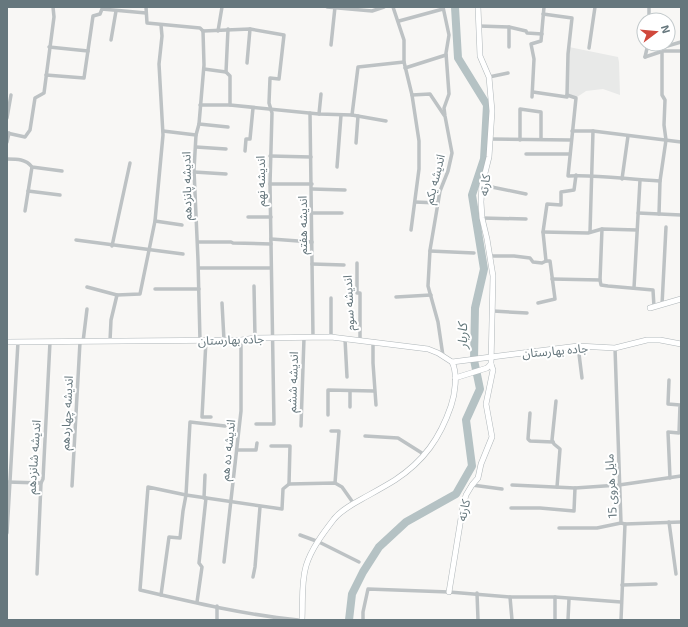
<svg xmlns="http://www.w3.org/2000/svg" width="688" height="627" font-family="'Exo 2','Noto Sans Arabic',sans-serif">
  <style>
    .built { fill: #e8e9e8 }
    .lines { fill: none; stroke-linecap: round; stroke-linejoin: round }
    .river { stroke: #b5c2c4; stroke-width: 8 }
    .secondary-casing { stroke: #afb6b9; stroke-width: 6 }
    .street { stroke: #bdc2c4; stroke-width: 3.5 }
    .secondary { stroke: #fff; stroke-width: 5 }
    .labels { text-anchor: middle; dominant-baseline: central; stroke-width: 4; stroke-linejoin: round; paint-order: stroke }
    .street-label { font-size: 12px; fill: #66777d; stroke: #fff }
    .water-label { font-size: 13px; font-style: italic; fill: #607578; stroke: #fff }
  </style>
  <rect width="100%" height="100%" fill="#f8f7f5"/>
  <polygon class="built" points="569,47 618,57 619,62 620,95 603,89 586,91 577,97 568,94"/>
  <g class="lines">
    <polyline class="river" points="349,620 352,594 363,572 379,547 406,522 456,494 472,466 466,420 480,389 474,360 475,308 484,269 472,195 484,159 487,105 458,58 455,7"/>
    <defs>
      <g id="secondary">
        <polyline points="650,308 681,299"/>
        <path d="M7 342 241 340 255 338 331 337 428 349 438 353 452 362C458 374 455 394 451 406 440 438 424 461 395 480 387 485 378 490 369 495 357 502 343 508 334 519 324 532 311 549 306 566 301 583 303 602 302 620"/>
        <polyline points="452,362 578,346 615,348 647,340 660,340 681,344"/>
        <polyline points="455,378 487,368 491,364 493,276 487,239 482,218 481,202 482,185 489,157 492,111 489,77 480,56 478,7"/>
        <polyline points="449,592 463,506 466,495 472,485 478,478 481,464 492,437 486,404 493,370 491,364"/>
      </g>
    </defs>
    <use href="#secondary" class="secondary-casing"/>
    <g class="street">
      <polyline points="146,7 147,23 200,28 203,31"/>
      <polyline points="327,7 372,11 384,7"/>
      <polyline points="393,7 404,40 404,62 412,95 430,94 444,115"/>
      <polyline points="443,7 449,35 446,53 449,94 444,108 445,116 452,153 448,171 440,191 438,203 430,250 428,286 438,322 443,356"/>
      <path d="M543 14 572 18 568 54 567 95 576 98 568 176C598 174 629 180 660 181"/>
      <polyline points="649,20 649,7"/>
      <polyline points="399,21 443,9"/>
      <polyline points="479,26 509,27 526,31 527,33 542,34"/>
      <polyline points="509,27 509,47"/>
      <polyline points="228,29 226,72 230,76 230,105"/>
      <polyline points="203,31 250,29 284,35 279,79 270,78 269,103 272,113 270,184 274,424 256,424"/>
      <polyline points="218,31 222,7"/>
      <polyline points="111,40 116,11"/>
      <polyline points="331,45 335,7"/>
      <polyline points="49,47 88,51"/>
      <polyline points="589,48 595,7"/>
      <polyline points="648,48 657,49 681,42"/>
      <polyline points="645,57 663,51 681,51"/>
      <polyline points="645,57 648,44"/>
      <polyline points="247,63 250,29"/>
      <polyline points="405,68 446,55"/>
      <polyline points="204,69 226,72"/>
      <polyline points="46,75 84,78 93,16 100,14 102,9 146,13"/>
      <polyline points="489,77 508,73"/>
      <polyline points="533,92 567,97 567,95"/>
      <polyline points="532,97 534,59 531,44 541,41 544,7"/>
      <polyline points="200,105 230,105 319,114 352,115 386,121"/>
      <polyline points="310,113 313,337"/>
      <polyline points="319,114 321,94"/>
      <polyline points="352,115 358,67 404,62"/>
      <polyline points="7,118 11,95"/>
      <polyline points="199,124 228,127"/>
      <polyline points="163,131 196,135"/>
      <polyline points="572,131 593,131 681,142"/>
      <polyline points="7,133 25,137 30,130 35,98 44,93 54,17 53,7"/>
      <polyline points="490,139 571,140"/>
      <polyline points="520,140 520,109 541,112 541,139"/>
      <polyline points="7,142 9,133"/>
      <polyline points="356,143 358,116"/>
      <polyline points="196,147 226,149"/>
      <polyline points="245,151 246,139 250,139 253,108"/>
      <polyline points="526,154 570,154"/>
      <polyline points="270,156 311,157"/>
      <path d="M7 159C17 159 26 159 32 167L62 171"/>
      <polyline points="337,167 341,115"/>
      <polyline points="194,172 226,174"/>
      <polyline points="622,179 628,136"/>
      <polyline points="270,184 312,184"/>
      <polyline points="482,185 526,194"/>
      <polyline points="312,189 345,190"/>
      <polyline points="28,191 60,195"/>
      <polyline points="415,202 438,203"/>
      <polyline points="25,211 32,167"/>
      <polyline points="312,213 342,213"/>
      <polyline points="638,213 681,215"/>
      <polyline points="659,214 660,181 666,140 664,125 665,100 662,95 662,47"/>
      <polyline points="248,217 271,217"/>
      <polyline points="482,218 526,219"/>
      <polyline points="155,221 182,225"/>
      <polyline points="411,230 419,169 419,141 412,95"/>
      <polyline points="543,232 588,233 602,229 637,230"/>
      <polyline points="590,232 593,131"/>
      <polyline points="271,239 312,242"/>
      <path d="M76 240C112 245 147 249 183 254"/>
      <polyline points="198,242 231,242 233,243 271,244"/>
      <polyline points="112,246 130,163"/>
      <polyline points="430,251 474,253"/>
      <polyline points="490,256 514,256 530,258 533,262 542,263 546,261"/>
      <polyline points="357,263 357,293 360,293 360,341"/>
      <polyline points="312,264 344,265"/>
      <polyline points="199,268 271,268"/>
      <polyline points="552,279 600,280 601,285 608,286 653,290 654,307"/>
      <polyline points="600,280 602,229"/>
      <polyline points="254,286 255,338"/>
      <polyline points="87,287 117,295 140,294 155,221 163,135 159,64 162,36 161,25"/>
      <polyline points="634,288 640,180"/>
      <polyline points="155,289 199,289"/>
      <polyline points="396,297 431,295"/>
      <polyline points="222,303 224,340"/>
      <polyline points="538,303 555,299 550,261 546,261 543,232 547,204 561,205 561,192 574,190 576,175"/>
      <polyline points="662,305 666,227"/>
      <polyline points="493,311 527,313"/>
      <polyline points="331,337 331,298"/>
      <polyline points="345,339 347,377"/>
      <polyline points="206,340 202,417 211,417"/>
      <polyline points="110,341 111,320 117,295"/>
      <polyline points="200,341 198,260 194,170 196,135 199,124 204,65 203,31"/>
      <polyline points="83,342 87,309"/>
      <polyline points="373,342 373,363 376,405"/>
      <polyline points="578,346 582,378"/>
      <polyline points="615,348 621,523 625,524 621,620"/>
      <polyline points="669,380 668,404 680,405 679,433 668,432 670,478"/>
      <polyline points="350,391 350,407"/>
      <polyline points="556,401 552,440 554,444 560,449 557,487"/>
      <polyline points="530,413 528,439 530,441 553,442"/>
      <polyline points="328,415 328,390 374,391"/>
      <polyline points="301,426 304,338"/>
      <polyline points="331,431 339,431 335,483"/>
      <polyline points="365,436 398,438 425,455"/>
      <polyline points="271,446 290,446 289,484"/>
      <polyline points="237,450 256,450 257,443"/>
      <polyline points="7,482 41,483"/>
      <polyline points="472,485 502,489"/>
      <polyline points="512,485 575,488 619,485 681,476"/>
      <polyline points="72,486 80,342"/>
      <polyline points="204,498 205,475"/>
      <polyline points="511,508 540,508 574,511 575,488"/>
      <polyline points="669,522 676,574"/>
      <polyline points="625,524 681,522"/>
      <polyline points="559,528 597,528 621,523"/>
      <polyline points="7,533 18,342"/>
      <polyline points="300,535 319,542 359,562"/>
      <polyline points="224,562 241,411 241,340"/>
      <polyline points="37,574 41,483 43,479 50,342"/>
      <polyline points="253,577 255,567 260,507"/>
      <polyline points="622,585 656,584"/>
      <polyline points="477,593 478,620"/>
      <polyline points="161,595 169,537 180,538 183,511 186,495 190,422 225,426"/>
      <polyline points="510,597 512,620"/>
      <polyline points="555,597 555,620"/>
      <polyline points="197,602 202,567 199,563 206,498"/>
      <polyline points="217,606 217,620"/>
      <path d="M298 620C246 615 191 602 140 590L148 487 186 495 282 509 283 489 289 484 335 483 342 487 354 504"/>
      <polyline points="363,620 363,612 368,589 449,592 510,597 555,597 621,602"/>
      <polyline points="568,620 569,599"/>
    </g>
    <use href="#secondary" class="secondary"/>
  </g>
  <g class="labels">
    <g class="street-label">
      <text transform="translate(434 179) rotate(-76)">اندیشه یکم</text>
      <text transform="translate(260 181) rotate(-90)">اندیشه نهم</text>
      <text transform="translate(484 185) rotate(-82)">کارته</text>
      <text transform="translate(186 186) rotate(-91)">اندیشه پانزدهم</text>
      <text transform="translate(302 225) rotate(-90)">اندیشه هفتم</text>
      <text transform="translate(348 303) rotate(-93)">اندیشه سوم</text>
      <text transform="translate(231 339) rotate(-2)">جاده بهارستان</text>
      <text transform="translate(555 350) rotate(-5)">جاده بهارستان</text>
      <text transform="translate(292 382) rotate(-88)">اندیشه ششم</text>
      <text transform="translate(66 413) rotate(-87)">اندیشه چهاردهم</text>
      <text transform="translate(227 450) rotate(-84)">اندیشه ده هم</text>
      <text transform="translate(33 457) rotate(-86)">اندیشه شانزدهم</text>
      <text transform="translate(610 486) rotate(-93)">مایل هروی 15</text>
      <text transform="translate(463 510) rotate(-78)">کارته</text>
    </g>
    <g class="water-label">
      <text transform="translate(462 336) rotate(-90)">کاربار</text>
    </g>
  </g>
  <rect width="688" height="627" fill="none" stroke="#66777d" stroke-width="16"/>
  <g transform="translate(656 32) rotate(74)"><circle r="19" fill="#ffffff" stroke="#c2c9cb"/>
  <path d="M0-3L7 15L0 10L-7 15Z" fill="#d0483c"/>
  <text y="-6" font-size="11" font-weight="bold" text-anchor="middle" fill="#66777d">N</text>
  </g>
</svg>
